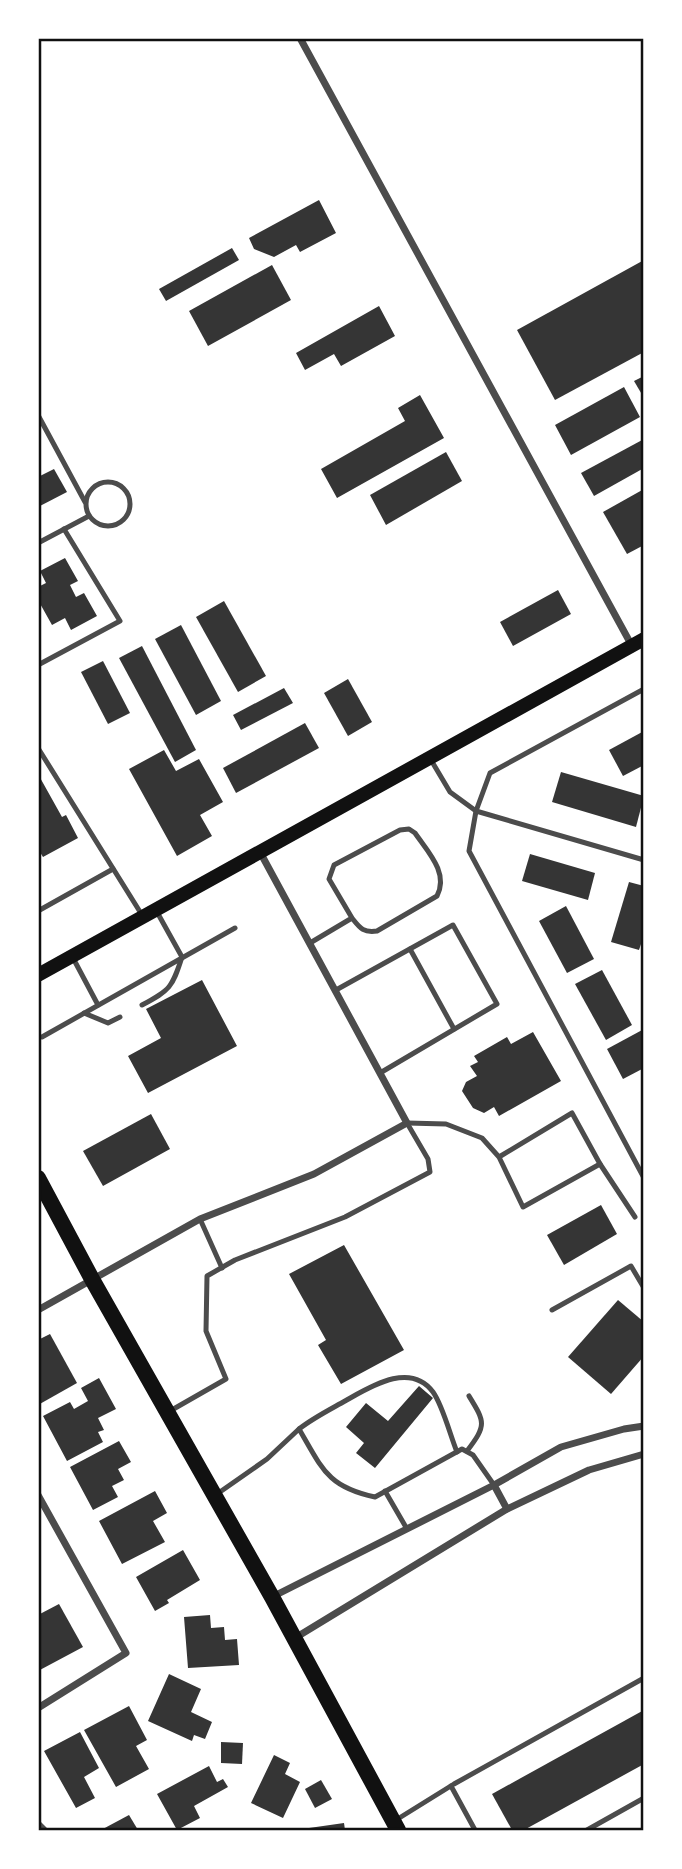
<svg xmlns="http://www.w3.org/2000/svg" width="682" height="1869" font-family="'IBM Plex Sans',sans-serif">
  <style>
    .building { fill: #353535 }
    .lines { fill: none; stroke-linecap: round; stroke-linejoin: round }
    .service { stroke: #4c4c4c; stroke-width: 5 }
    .minor { stroke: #4c4c4c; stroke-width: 7 }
    .secondary { stroke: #111; stroke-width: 14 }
    .primary { stroke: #111; stroke-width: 16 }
    .neatline { fill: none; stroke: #111; stroke-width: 2.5 }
  </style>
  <rect width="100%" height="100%" fill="#fff"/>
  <g class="building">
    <polygon points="319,200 336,233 300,252 296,245 274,257 254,249 249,238"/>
    <polygon points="232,248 239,260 166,301 159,289"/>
    <polygon points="644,260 644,352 555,400 517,330"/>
    <polygon points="272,265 291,300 208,346 189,311"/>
    <polygon points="379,306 395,336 341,366 334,354 305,370 296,353"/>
    <polygon points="644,376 644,398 634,381"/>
    <polygon points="624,387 640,417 571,455 555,425"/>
    <polygon points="420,395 444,438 337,498 321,469 405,421 398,408"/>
    <polygon points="644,439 644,468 594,496 581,473"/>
    <polygon points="446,452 462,481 386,525 370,495"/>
    <polygon points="54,469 67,492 38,507 38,477"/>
    <polygon points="644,489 644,545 627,554 603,512"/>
    <polygon points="65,558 78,581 70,585 76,597 84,593 97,616 71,630 65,618 52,625 38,600 38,587 46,583 40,571"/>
    <polygon points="558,590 571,614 513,646 500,622"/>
    <polygon points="224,601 266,676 238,692 196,617"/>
    <polygon points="181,625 221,701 196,715 155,639"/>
    <polygon points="142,646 196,750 175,762 119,658"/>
    <polygon points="103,661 130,713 108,724 81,672"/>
    <polygon points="348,679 372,722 348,736 324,693"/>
    <polygon points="284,688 293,703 241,730 233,715"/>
    <polygon points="305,723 319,748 236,793 223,768"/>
    <polygon points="644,731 644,765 623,776 609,750"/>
    <polygon points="164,750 176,771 199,759 223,802 200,815 212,836 177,856 129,769"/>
    <polygon points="561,772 644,796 636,827 552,802"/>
    <polygon points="38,774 62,817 66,815 78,838 43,857 38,849"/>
    <polygon points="530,854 595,873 588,900 522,881"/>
    <polygon points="629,882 644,886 644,935 639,950 611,942"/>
    <polygon points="566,906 594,959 567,973 539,921"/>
    <polygon points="602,970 632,1025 606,1040 575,984"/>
    <polygon points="202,980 237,1046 148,1093 128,1056 161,1038 146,1009"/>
    <polygon points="644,1029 644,1068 623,1079 607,1049"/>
    <polygon points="533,1032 561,1081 499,1116 494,1107 484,1113 473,1108 462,1091 466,1082 477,1076 470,1066 478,1062 474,1056 507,1037 511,1044"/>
    <polygon points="151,1114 170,1149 103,1186 83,1151"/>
    <polygon points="601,1205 617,1234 564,1265 547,1235"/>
    <polygon points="344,1245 404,1350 341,1384 318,1345 326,1340 289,1274"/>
    <polygon points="618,1300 644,1322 644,1356 611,1394 568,1357"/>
    <polygon points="50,1334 77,1383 38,1405 38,1340"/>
    <polygon points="99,1378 116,1409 98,1418 104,1430 98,1432 103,1442 67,1461 43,1416 70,1402 74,1409 88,1401 81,1388"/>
    <polygon points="419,1386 433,1398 375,1468 356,1453 364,1443 346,1427 366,1403 388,1421"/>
    <polygon points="119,1441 131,1462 118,1469 124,1480 112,1486 118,1497 93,1510 70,1467"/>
    <polygon points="155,1491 167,1513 153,1521 165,1542 122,1564 99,1521"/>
    <polygon points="183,1550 200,1580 167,1600 169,1603 155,1611 136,1577"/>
    <polygon points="59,1604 83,1647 38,1671 38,1615"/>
    <polygon points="210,1615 211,1628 224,1627 225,1640 237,1639 239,1665 188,1668 184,1617"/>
    <polygon points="169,1674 201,1689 191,1712 212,1722 205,1739 194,1735 192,1741 148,1721"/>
    <polygon points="129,1706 147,1740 136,1746 149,1769 116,1787 84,1730"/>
    <polygon points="644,1710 644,1764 524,1830 512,1830 492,1794"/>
    <polygon points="80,1732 99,1768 84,1777 95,1798 76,1808 44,1751"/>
    <polygon points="221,1742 243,1743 242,1764 221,1763"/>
    <polygon points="274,1755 290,1763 285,1774 300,1782 283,1818 251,1803"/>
    <polygon points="209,1766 217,1782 223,1779 228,1787 194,1806 200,1818 177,1830 157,1794"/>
    <polygon points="321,1780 332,1799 315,1808 305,1789"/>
    <polygon points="129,1815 138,1830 101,1830"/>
    <polygon points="344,1823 345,1830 302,1830 302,1829"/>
  </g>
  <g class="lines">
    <g class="service">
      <polyline points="38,415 85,502"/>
      <circle cx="108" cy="504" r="22"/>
      <polyline points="38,543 89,516"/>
      <polyline points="38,665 120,621 64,529"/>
      <polyline points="644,689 490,773 476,811 469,851 644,1178"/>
      <polyline points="38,748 142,915"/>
      <polyline points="431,760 450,792 476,811 644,860"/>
      <polyline points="38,911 113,869"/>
      <path d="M310 943 352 918C360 928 363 933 377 931L437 896C449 873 428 852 415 833L409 829 400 830 334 865 329 879 352 918"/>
      <polyline points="410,949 454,1029"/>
      <polyline points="73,958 98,1005"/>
      <polyline points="336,990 453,925 497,1004 380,1073"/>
      <path d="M142 1005C170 990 172 988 182 957L157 912"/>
      <polyline points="84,1013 108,1023 120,1017"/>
      <polyline points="42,1037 235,928"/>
      <polyline points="407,1123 446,1124 482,1138 499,1157 572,1113 600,1164 523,1207 499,1157"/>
      <polyline points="600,1164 635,1217"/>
      <polyline points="200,1219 222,1268"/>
      <polyline points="552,1310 631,1266 644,1288"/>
      <polyline points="170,1411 226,1379 206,1331 207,1276 235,1260 345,1217 430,1172 428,1159 407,1123"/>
      <path d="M299 1429C313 1418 329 1410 345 1401 370 1387 410 1361 433 1392 443 1406 450 1435 457 1452"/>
      <path d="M467 1451C487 1425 485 1422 469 1396"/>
      <polyline points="385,1491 407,1529"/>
      <path d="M217 1494 267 1459 299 1429C322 1468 327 1487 375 1497L462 1449 473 1455 494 1485"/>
      <polyline points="451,1786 475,1830"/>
      <polyline points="396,1820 454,1784 644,1678"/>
      <polyline points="587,1830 644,1798"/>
    </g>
    <g class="minor">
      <polyline points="300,38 632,646"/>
      <polyline points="38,1310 200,1219 314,1174 407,1123 260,852"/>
      <polyline points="494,1485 507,1509"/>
      <polyline points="38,1495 126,1653 38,1708"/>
      <polyline points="272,1597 494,1485 561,1447 624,1429 644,1426"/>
      <polyline points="295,1638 507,1509 589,1470 644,1454"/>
      <polyline points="38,1824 44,1830"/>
    </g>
    <polyline class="secondary" points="38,975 644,639"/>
    <polyline class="primary" points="38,1178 93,1281 272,1597 398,1830"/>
  </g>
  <rect width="682" height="1869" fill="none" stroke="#ffffff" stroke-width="80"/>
  <rect x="40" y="40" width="602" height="1789" class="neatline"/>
</svg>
